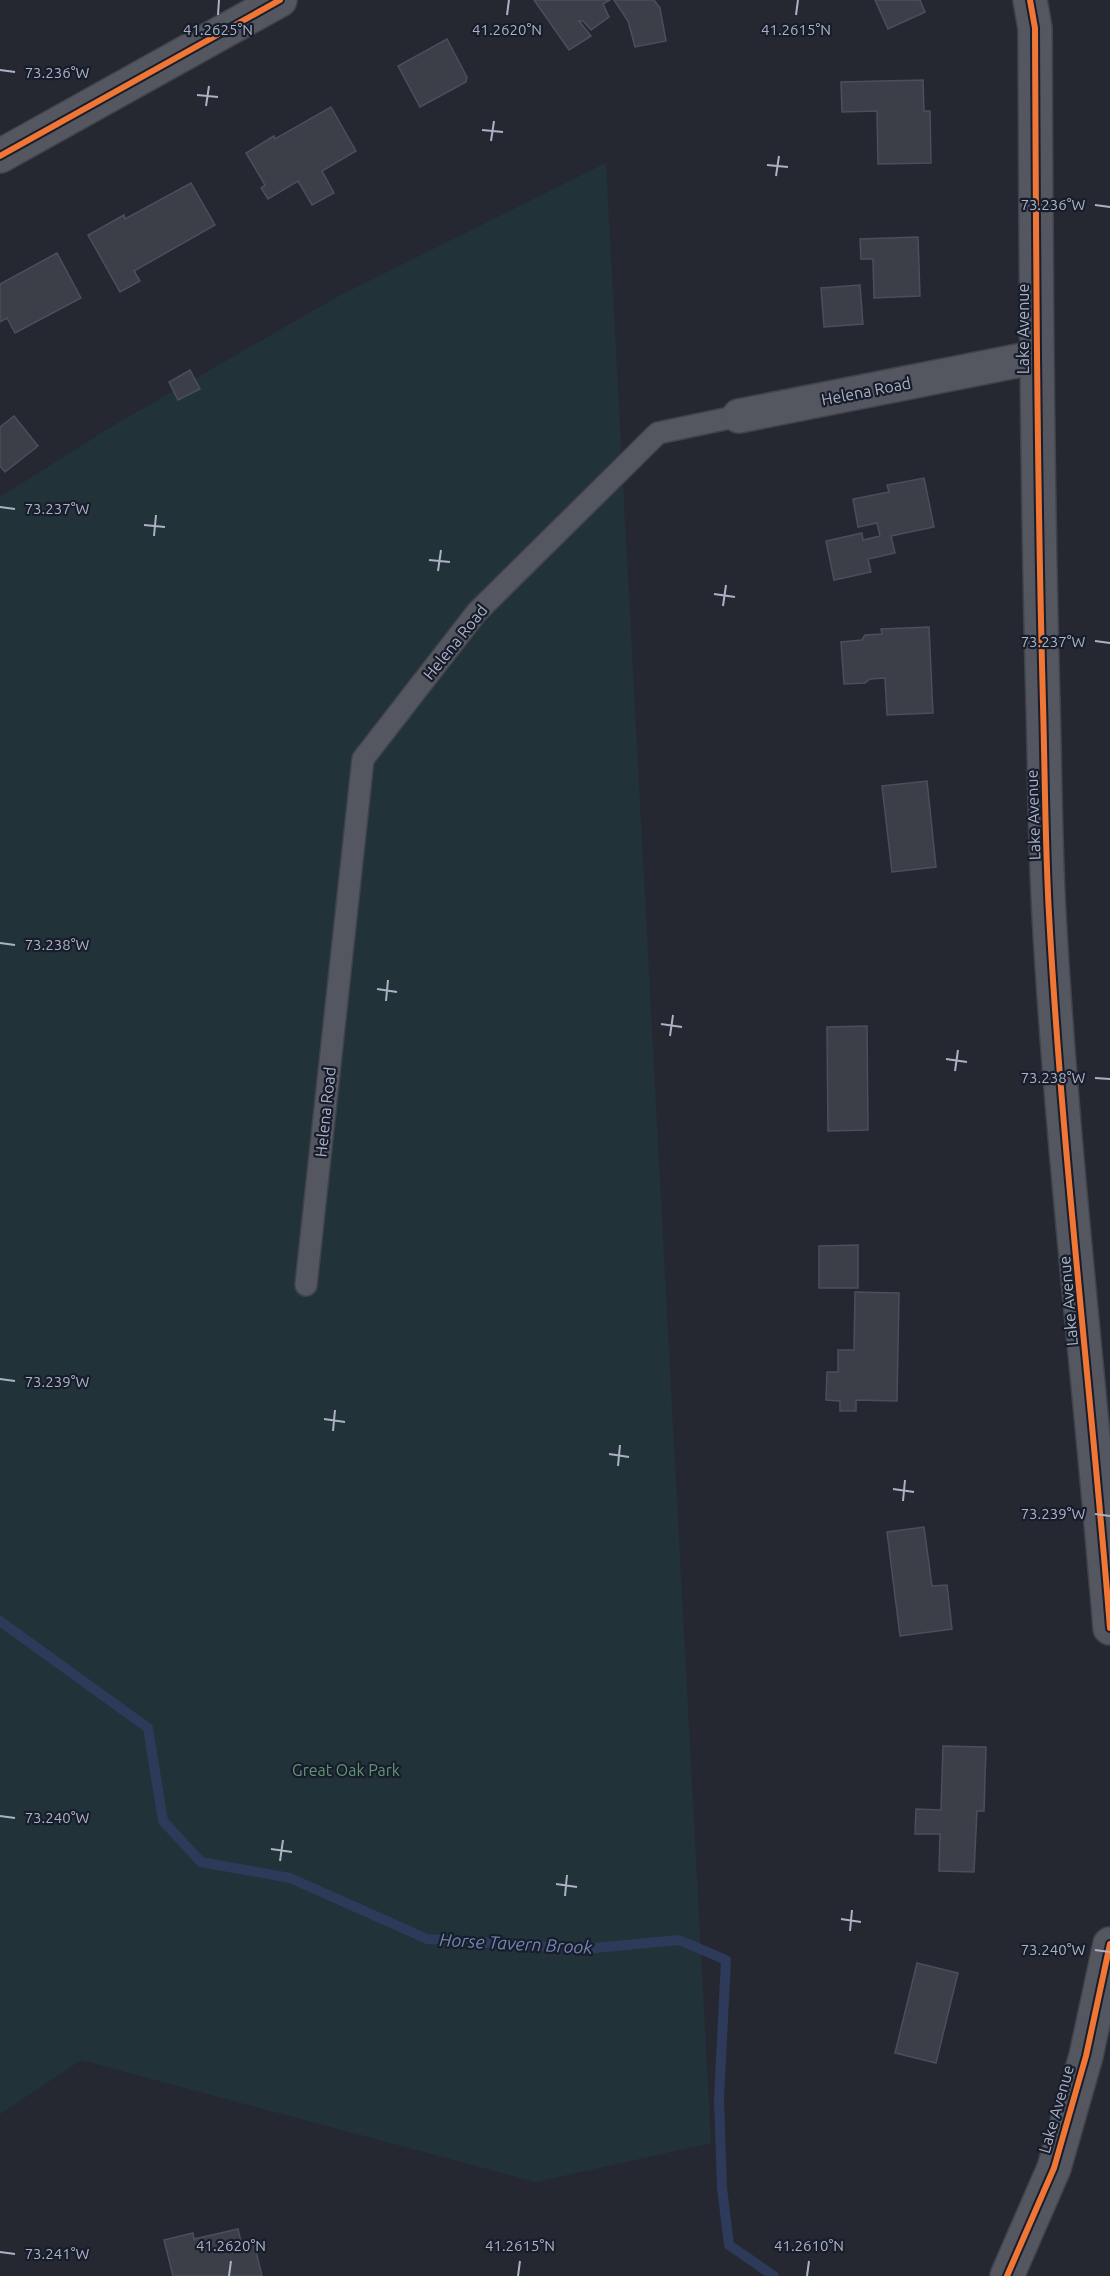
<svg xmlns="http://www.w3.org/2000/svg" width="1110" height="2276" font-family="Ubuntu,sans-serif">
  <style>
    .green { fill: #223239 }
    .lines { fill: none; stroke-linecap: round; stroke-linejoin: round }
    .stream { stroke: #2e3a5a; stroke-width: 10 }
    .building { fill: #3c3f48; stroke: #4b4f5a; stroke-width: 1.5 }
    .service-casing { stroke: #40434a; stroke-width: 24 }
    .minor-casing { stroke: #40434a; stroke-width: 36 }
    .tertiary-casing { stroke: #40434a; stroke-width: 36 }
    .service { stroke: #545660; stroke-width: 21 }
    .minor { stroke: #545660; stroke-width: 33 }
    .tertiary { stroke: #545660; stroke-width: 33 }
    .cycleway-casing { stroke: #181d2c; stroke-width: 10 }
    .cycleway { stroke: #f07635; stroke-width: 6 }
    .ticks { fill: none; stroke: #acb2c5; stroke-width: 2 }
    .labels { text-anchor: middle; dominant-baseline: central; stroke-width: 4.5; stroke-linejoin: round; paint-order: stroke }
    .street-label { font-size: 16px; fill: #acb2c5; stroke: #181d2c }
    .park-label { font-size: 16px; fill: #639676; stroke: #181d2c }
    .water-label { font-size: 18px; font-style: italic; fill: #7384af; stroke: #181d2c }
    .ticks-label { font-size: 15px; text-anchor: middle; fill: #acb2c5; stroke: #181d2c; stroke-width: 4.5; stroke-linejoin: round; paint-order: stroke }
  </style>
  <rect width="100%" height="100%" fill="#252831"/>
  <polygon class="green" points="606,163 711,2143 536,2182 81,2060 0,2114 0,497 116,424 337,297"/>
  <g class="lines">
    <polyline class="stream" points="0,1621 148,1728 163,1821 201,1862 290,1878 427,1939 584,1949 679,1940 726,1960 719,2099 722,2188 729,2245 774,2276"/>
  </g>
  <g class="building">
    <polygon points="534,0 610,0 603,4 609,17 591,30 583,21 579,21 591,36 569,50"/>
    <polygon points="614,0 654,0 660,8 666,41 635,47 628,21"/>
    <polygon points="875,0 920,0 925,12 888,29"/>
    <polygon points="447,39 467,77 466,82 420,107 398,66"/>
    <polygon points="923,80 924,111 930,111 931,163 878,164 877,111 842,112 841,82"/>
    <polygon points="331,107 356,151 322,171 334,193 312,205 298,181 268,199 261,188 265,185 246,153 274,136 275,139"/>
    <polygon points="191,183 215,225 134,271 140,281 120,292 88,235 124,215 125,219"/>
    <polygon points="918,237 920,296 874,298 873,259 861,259 860,239"/>
    <polygon points="57,253 81,298 15,333 7,318 0,322 0,284"/>
    <polygon points="860,285 863,324 824,327 821,288"/>
    <polygon points="190,370 200,389 178,400 169,382"/>
    <polygon points="14,416 38,446 5,472 0,466 0,427"/>
    <polygon points="924,478 934,527 891,536 895,553 868,559 871,572 834,580 826,541 862,533 863,540 880,536 877,523 858,527 853,499 889,492 887,485"/>
    <polygon points="929,627 933,713 887,715 885,678 870,679 865,683 844,684 841,642 862,640 865,635 882,634 881,629"/>
    <polygon points="927,781 936,867 892,872 882,786"/>
    <polygon points="867,1026 868,1130 828,1131 827,1027"/>
    <polygon points="858,1245 858,1288 819,1288 819,1246"/>
    <polygon points="855,1292 899,1293 897,1401 856,1400 856,1411 840,1411 840,1401 826,1400 827,1372 838,1372 838,1350 854,1350"/>
    <polygon points="924,1527 932,1586 947,1585 952,1629 900,1636 887,1532"/>
    <polygon points="943,1746 986,1747 984,1811 977,1811 974,1872 939,1871 940,1834 915,1834 916,1809 941,1810"/>
    <polygon points="917,1963 958,1973 936,2063 895,2053"/>
    <polygon points="238,2229 242,2246 254,2243 262,2276 173,2276 164,2240 193,2233 194,2239"/>
  </g>
  <g class="lines">
    <defs>
      <polyline id="service" points="306,1285 363,759 477,612 658,433 739,416"/>
      <g id="minor">
        <polyline points="0,156 280,0"/>
        <polyline points="739,416 1037,357"/>
      </g>
      <g id="tertiary">
        <path d="M1030 0 1035 28C1036 253 1037 479 1043 704 1045 774 1045 844 1049 914 1062 1152 1091 1390 1110 1628"/>
        <polyline points="1007,2276 1054,2168 1086,2056 1110,1944"/>
      </g>
    </defs>
    <use href="#service" class="service-casing"/>
    <use href="#minor" class="minor-casing"/>
    <use href="#tertiary" class="tertiary-casing"/>
    <use href="#service" class="service"/>
    <use href="#minor" class="minor"/>
    <use href="#tertiary" class="tertiary"/>
    <defs>
      <g id="cycleway">
        <path d="M1030 0 1035 28C1036 253 1037 479 1043 704 1045 774 1045 844 1049 914 1062 1152 1091 1390 1110 1628"/>
        <polyline points="0,156 280,0"/>
        <polyline points="1007,2276 1054,2168 1086,2056 1110,1944"/>
      </g>
    </defs>
    <use href="#cycleway" class="cycleway-casing"/>
    <use href="#cycleway" class="cycleway"/>
  </g>
  <path class="ticks" d="M218 15 219 0M507 15 509 0M796 15 798 0M0 70 15 72M197 95 218 97M206 106 209 86M482 130 503 132M491 141 494 121M767 165 788 167M776 176 779 156M1095 205 1110 207M0 507 15 509M144 525 165 527M154 536 156 515M429 560 450 562M438 571 441 550M714 594 735 597M723 606 726 585M1095 641 1110 643M0 943 15 945M377 989 397 992M386 1001 388 980M661 1024 682 1027M670 1036 673 1015M946 1059 967 1062M955 1071 958 1050M1095 1078 1110 1079M0 1379 15 1381M324 1419 345 1422M333 1431 335 1410M609 1454 629 1457M618 1466 620 1445M893 1489 914 1492M903 1501 905 1480M1095 1514 1110 1516M0 1816 15 1818M271 1849 292 1852M280 1861 283 1840M556 1884 577 1887M565 1896 567 1875M841 1919 861 1922M850 1931 852 1910M1095 1950 1110 1952M0 2252 15 2254M229 2276 231 2261M518 2276 520 2261M807 2276 809 2261"/>
  <g class="labels">
    <g class="street-label">
      <text transform="translate(1023 329) rotate(-90)">Lake Avenue</text>
      <text transform="translate(866 391) rotate(-11)">Helena Road</text>
      <text transform="translate(455 642) rotate(-51)">Helena Road</text>
      <text transform="translate(1033 815) rotate(-92)">Lake Avenue</text>
      <text transform="translate(325 1112) rotate(-84)">Helena Road</text>
      <text transform="translate(1068 1301) rotate(-95)">Lake Avenue</text>
      <text transform="translate(1056 2109) rotate(-74)">Lake Avenue</text>
    </g>
    <g class="park-label">
      <text x="346" y="1770">Great Oak Park</text>
    </g>
    <g class="water-label">
      <text transform="translate(516 1943) rotate(3)">Horse Tavern Brook</text>
    </g>
  </g>
  <g class="ticks-label">
    <text x="218" y="35">41.2625°N</text>
    <text x="507" y="35">41.2620°N</text>
    <text x="796" y="35">41.2615°N</text>
    <text x="57" y="78">73.236°W</text>
    <text x="1053" y="210">73.236°W</text>
    <text x="57" y="514">73.237°W</text>
    <text x="1053" y="647">73.237°W</text>
    <text x="57" y="950">73.238°W</text>
    <text x="1053" y="1083">73.238°W</text>
    <text x="57" y="1387">73.239°W</text>
    <text x="1053" y="1519">73.239°W</text>
    <text x="57" y="1823">73.240°W</text>
    <text x="1053" y="1955">73.240°W</text>
    <text x="231" y="2251">41.2620°N</text>
    <text x="520" y="2251">41.2615°N</text>
    <text x="809" y="2251">41.2610°N</text>
    <text x="57" y="2259">73.241°W</text>
  </g>
</svg>
